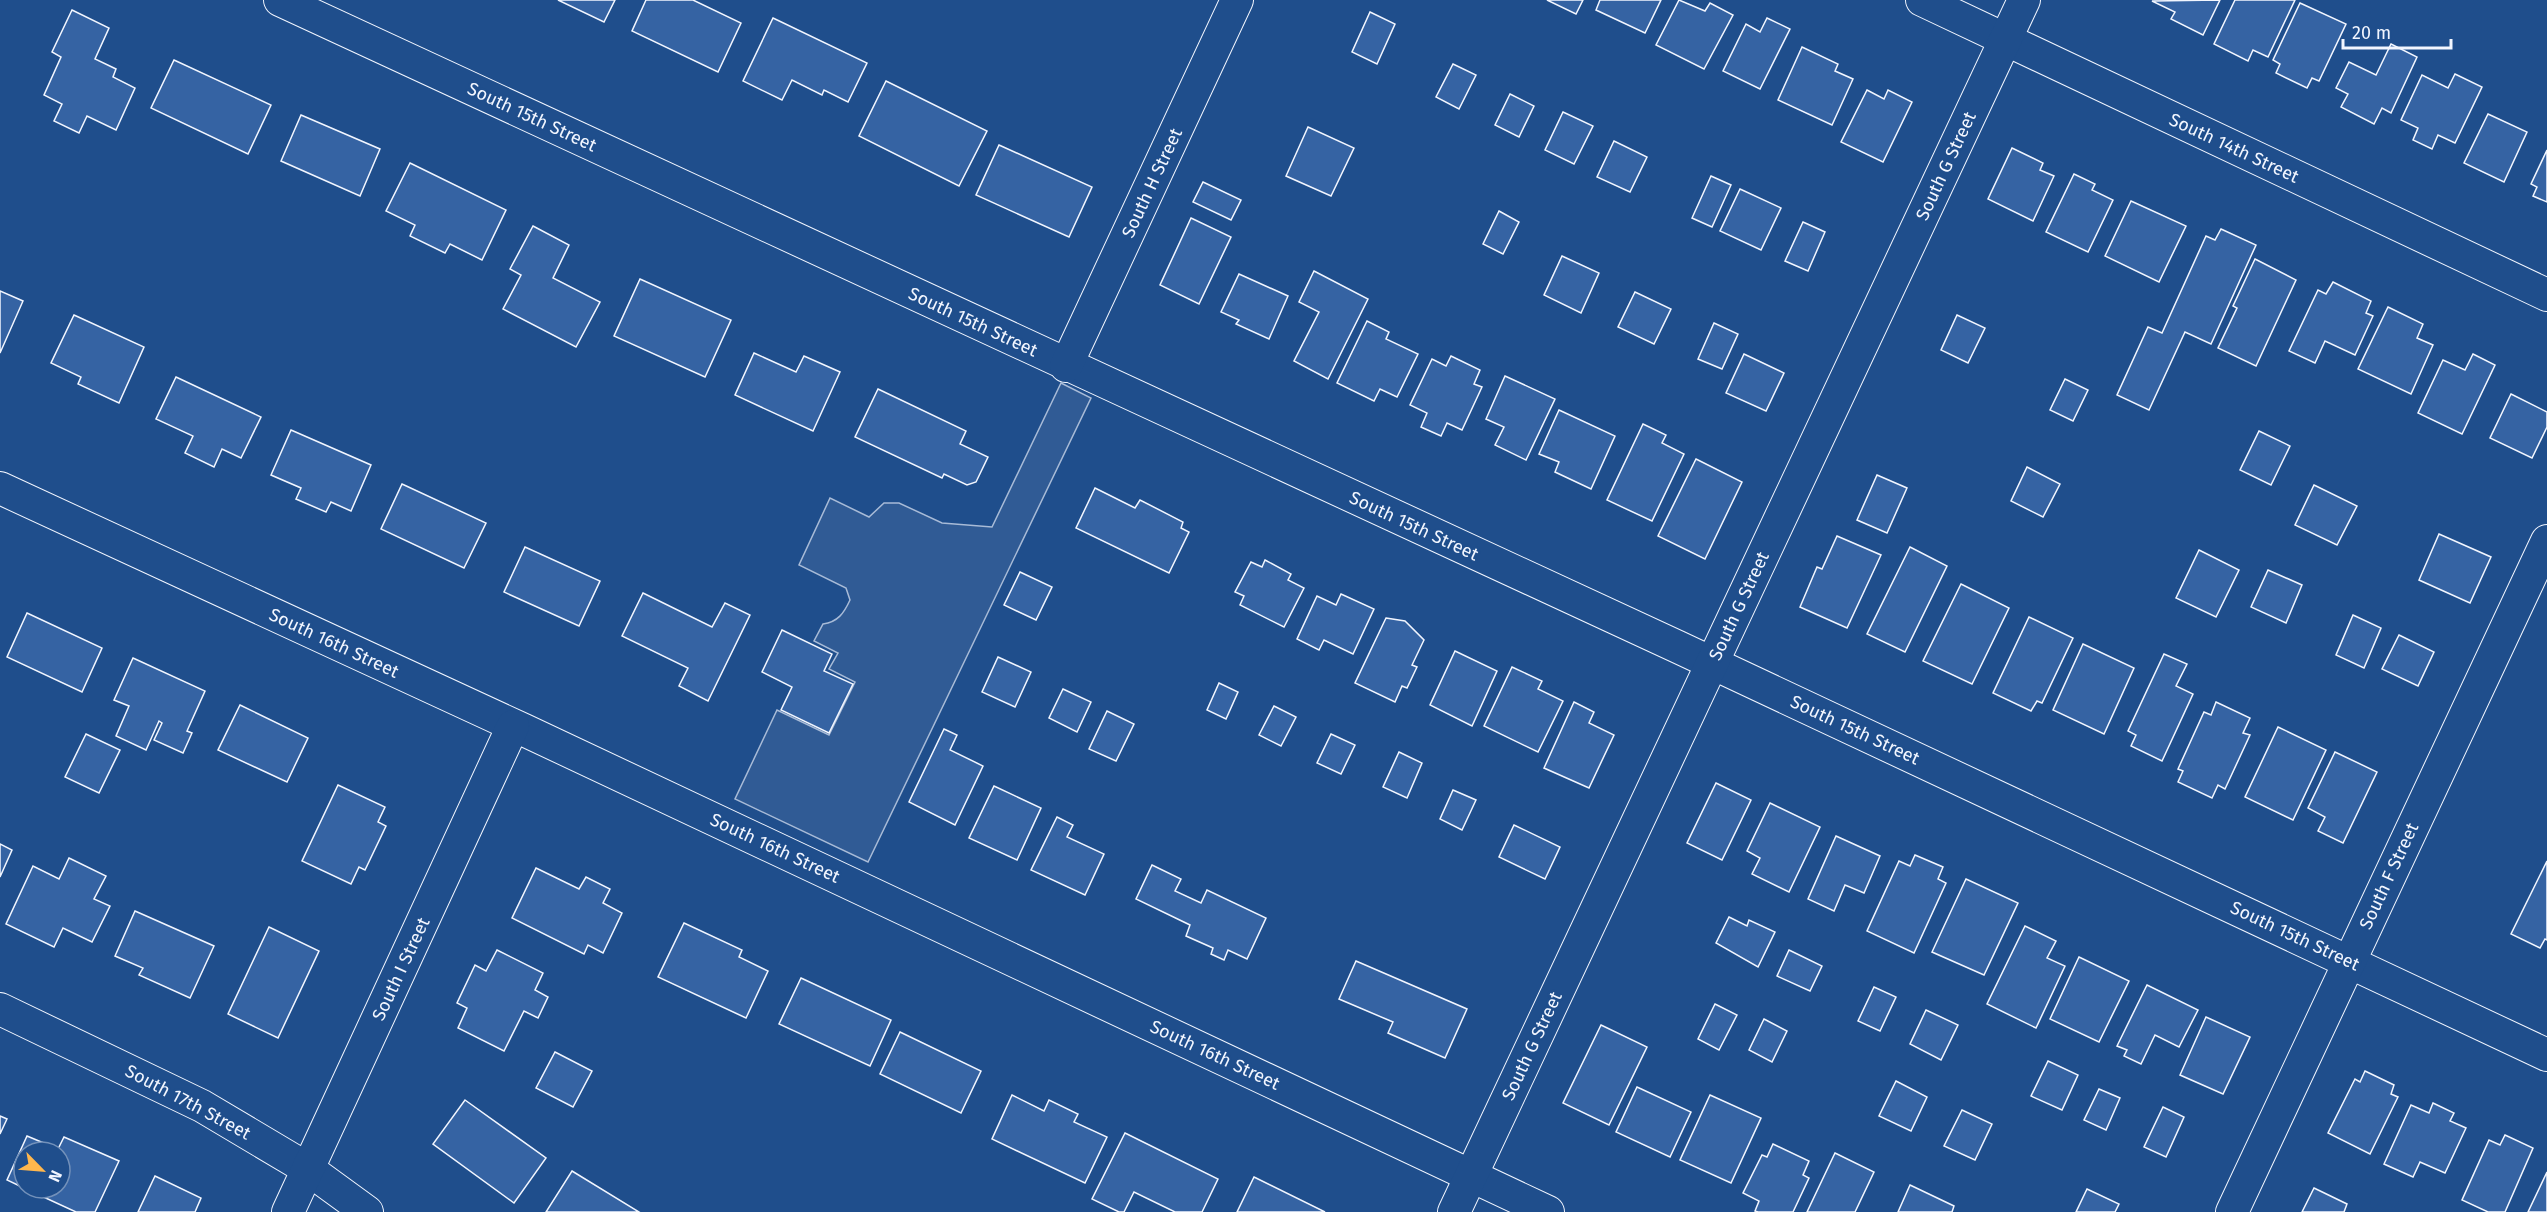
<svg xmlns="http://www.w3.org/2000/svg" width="2547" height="1212" font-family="'Fira Sans',sans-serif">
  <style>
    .green { fill: #305b95; stroke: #a8bbd7; stroke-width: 1.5 }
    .building { fill: #3563a3; stroke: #f2f6ff; stroke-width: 1.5 }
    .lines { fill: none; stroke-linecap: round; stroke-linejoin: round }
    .minor-casing { stroke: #f2f6ff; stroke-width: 34 }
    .minor { stroke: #1f4e8c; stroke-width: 32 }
    .labels { text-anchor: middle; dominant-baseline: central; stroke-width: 4.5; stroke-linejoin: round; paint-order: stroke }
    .street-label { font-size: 18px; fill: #f2f6ff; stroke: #1f4e8c }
  </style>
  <rect width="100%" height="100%" fill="#1f4e8c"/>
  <path class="green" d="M1061 383 1091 398 868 862 735 799 777 710 829 735 855 682 829 669 838 653 814 641 823 624C838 622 844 613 850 600L846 588 799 565 830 498 869 517 884 503H899L942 523 992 527Z"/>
  <g class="building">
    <polygon points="558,0 615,0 604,22"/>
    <polygon points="646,0 693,0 741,23 718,72 632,31"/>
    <polygon points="1547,0 1583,0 1576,14"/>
    <polygon points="1600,0 1661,0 1645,33 1596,10"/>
    <polygon points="1679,0 1705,11 1710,3 1733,15 1704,69 1656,45"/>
    <polygon points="2220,0 2203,35 2171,19 2175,12 2152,1"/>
    <polygon points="2235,0 2295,0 2268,57 2253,50 2248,61 2214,44"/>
    <polygon points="2300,3 2346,24 2319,81 2312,78 2307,88 2276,73 2280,64 2273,60"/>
    <polygon points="72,10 109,28 95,59 116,69 113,77 135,88 116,130 87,116 79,133 54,121 62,104 44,95 61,57 52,52"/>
    <polygon points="1370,12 1395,24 1377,64 1352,52"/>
    <polygon points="773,18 867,63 848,102 824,90 822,95 792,80 782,100 743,81"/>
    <polygon points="1767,18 1790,29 1760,89 1723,71 1746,24 1760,32"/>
    <polygon points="2391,44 2417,57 2391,113 2382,108 2374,124 2341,107 2348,94 2336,88 2349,62 2376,75"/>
    <polygon points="1802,47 1838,64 1835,71 1853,79 1832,125 1778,100"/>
    <polygon points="174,60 271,105 248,154 151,108"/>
    <polygon points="1453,64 1476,75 1459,109 1436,97"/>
    <polygon points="2455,74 2482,87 2455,143 2438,135 2432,149 2413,140 2418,128 2401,120 2422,75 2448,88"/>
    <polygon points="886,81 987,131 959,186 859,136"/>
    <polygon points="1867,90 1884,99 1888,90 1912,102 1883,162 1841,142"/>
    <polygon points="1510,94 1534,106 1519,137 1495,125"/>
    <polygon points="1563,112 1593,126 1574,164 1545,150"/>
    <polygon points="2488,114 2527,132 2504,182 2464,163"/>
    <polygon points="301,115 380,149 360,196 281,161"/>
    <polygon points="1308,127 1354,148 1331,196 1286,176"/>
    <polygon points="1614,141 1647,157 1630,192 1597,177"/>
    <polygon points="999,145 1092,187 1069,237 976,195"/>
    <polygon points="2012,148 2043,163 2040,170 2054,176 2033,221 1988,199"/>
    <polygon points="2547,150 2547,202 2533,196 2537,187 2531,184"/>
    <polygon points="410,163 506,210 482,260 450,244 445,253 410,236 415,225 386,211"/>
    <polygon points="2074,174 2095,184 2092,190 2113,200 2088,252 2046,232"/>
    <polygon points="1711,176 1731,185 1712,227 1692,218"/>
    <polygon points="1203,182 1241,200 1231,220 1193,202"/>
    <polygon points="1740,189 1781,208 1761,250 1720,231"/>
    <polygon points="2131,201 2186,226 2159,282 2105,256"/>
    <polygon points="1499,211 1519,222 1503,254 1483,244"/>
    <polygon points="1191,218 1231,237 1199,304 1160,285"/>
    <polygon points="1803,222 1825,232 1808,271 1785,261"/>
    <polygon points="533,226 569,245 553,278 600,302 576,347 503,309 521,275 510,269"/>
    <polygon points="2221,229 2256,245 2211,344 2185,332 2149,410 2117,395 2148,327 2162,333 2206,236 2215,240"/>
    <polygon points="1562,256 1599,273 1581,313 1544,295"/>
    <polygon points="2255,259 2296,280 2256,366 2218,348 2237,308 2233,306"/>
    <polygon points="1314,271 1368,299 1328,379 1294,361 1319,312 1299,302"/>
    <polygon points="1239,274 1288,296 1269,339 1236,324 1239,320 1221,312"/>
    <polygon points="640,279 731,320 705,377 614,336"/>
    <polygon points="2333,282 2371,301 2366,313 2373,316 2355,355 2325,341 2315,363 2289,351 2318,290 2326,294"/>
    <polygon points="0,291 23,301 0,353"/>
    <polygon points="1635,292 1671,309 1654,344 1618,327"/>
    <polygon points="2388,307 2423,324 2417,338 2433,345 2411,394 2358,369"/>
    <polygon points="74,315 144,347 119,403 78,384 81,377 51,363"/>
    <polygon points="1957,315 1985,328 1968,363 1941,350"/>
    <polygon points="1367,321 1389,332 1386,339 1418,354 1397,397 1380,389 1374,401 1337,383"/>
    <polygon points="1714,323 1738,334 1722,369 1698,359"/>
    <polygon points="754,353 796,372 804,356 840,372 813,431 735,395"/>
    <polygon points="1744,354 1784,373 1766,411 1726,393"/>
    <polygon points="2473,354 2495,365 2462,434 2418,413 2443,360 2465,370"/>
    <polygon points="1451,356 1480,370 1474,384 1482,387 1462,430 1447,423 1441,436 1421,427 1427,413 1410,405 1432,359 1446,366"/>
    <polygon points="1505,376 1555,399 1526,460 1495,445 1504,427 1486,419"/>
    <polygon points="176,377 261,417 241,458 222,449 214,467 185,453 193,436 156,419"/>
    <polygon points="2065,379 2088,390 2073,421 2050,410"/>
    <polygon points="878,389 966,431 960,444 988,457 976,482 967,485 944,474 942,478 855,437"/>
    <polygon points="2511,394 2547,412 2547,427 2532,458 2490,438"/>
    <polygon points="1559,410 1615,436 1591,489 1555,472 1559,462 1539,454"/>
    <polygon points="1643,424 1666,435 1662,443 1684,454 1652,521 1607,500"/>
    <polygon points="291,430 371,465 351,511 331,502 326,512 296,499 301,488 271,475"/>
    <polygon points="2259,431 2290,446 2271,485 2240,470"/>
    <polygon points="1696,459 1742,482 1705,559 1658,536"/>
    <polygon points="2027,467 2060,484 2043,517 2011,501"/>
    <polygon points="1877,475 1907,488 1887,533 1857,520"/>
    <polygon points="402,484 486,523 464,568 381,529"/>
    <polygon points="2314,485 2357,506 2337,545 2295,525"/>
    <polygon points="1095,488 1135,508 1140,500 1183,522 1181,528 1189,532 1169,573 1076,528"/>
    <polygon points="2439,534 2491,557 2470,603 2419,580"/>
    <polygon points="1837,536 1881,555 1847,628 1800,607 1817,567 1822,569"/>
    <polygon points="525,547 600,581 579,626 504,592"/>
    <polygon points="1910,547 1947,566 1905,652 1867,634"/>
    <polygon points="2199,550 2239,570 2216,617 2176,598"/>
    <polygon points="1265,560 1291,574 1288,580 1304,588 1284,627 1240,605 1244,596 1235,592 1251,562 1262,567"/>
    <polygon points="2268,570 2302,585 2286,623 2251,607"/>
    <polygon points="1020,572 1052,587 1036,620 1004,605"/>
    <polygon points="1961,584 2009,608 1972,684 1923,661"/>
    <polygon points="643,593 712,627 725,603 750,615 708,701 679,686 688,668 622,636"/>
    <polygon points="1341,594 1374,609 1353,654 1324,640 1319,650 1297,639 1317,596 1336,605"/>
    <polygon points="27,613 102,648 82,692 7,657"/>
    <polygon points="2353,615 2381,628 2364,668 2336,655"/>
    <polygon points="2029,617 2073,638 2042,703 2037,701 2031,711 1993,693"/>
    <polygon points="1386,618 1405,621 1424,640 1412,665 1417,667 1407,688 1402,686 1395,702 1355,683"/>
    <polygon points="782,630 832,654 824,671 853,684 829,733 781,710 792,687 762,672"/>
    <polygon points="2399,635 2434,652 2418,686 2382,669"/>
    <polygon points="2083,644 2134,668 2104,734 2053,710"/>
    <polygon points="1455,651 1497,671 1472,726 1430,705"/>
    <polygon points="2164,654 2187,664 2176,686 2193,694 2162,761 2131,746 2136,735 2128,731"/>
    <polygon points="998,657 1031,672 1015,707 982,692"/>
    <polygon points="133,658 205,691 187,731 192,733 183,753 154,740 162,723 159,721 146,750 116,736 129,706 114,700"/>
    <polygon points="1512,667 1542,681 1538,689 1563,701 1538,752 1484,726"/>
    <polygon points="1219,683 1238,692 1226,719 1207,710"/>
    <polygon points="1063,689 1091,702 1077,732 1049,718"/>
    <polygon points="1574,702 1594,712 1589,723 1614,735 1589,788 1544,768"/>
    <polygon points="2216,702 2250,718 2243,733 2250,735 2225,789 2218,785 2212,798 2178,782 2183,771 2178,769 2204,712 2211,715"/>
    <polygon points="240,705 308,738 287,782 218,750"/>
    <polygon points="1274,706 1296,717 1281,746 1259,735"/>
    <polygon points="1107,711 1134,724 1116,761 1089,749"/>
    <polygon points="2278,727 2326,750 2293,820 2245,797"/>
    <polygon points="944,729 957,735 950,750 983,766 955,825 909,802"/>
    <polygon points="86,734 120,750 99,793 65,777"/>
    <polygon points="1331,734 1355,745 1341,774 1317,763"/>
    <polygon points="1399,752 1422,763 1407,798 1383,787"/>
    <polygon points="2335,752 2377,772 2343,843 2318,831 2325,817 2308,808"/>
    <polygon points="1716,783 1751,800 1722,860 1687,843"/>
    <polygon points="338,785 385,807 378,822 386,826 365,870 359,867 351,884 302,861"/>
    <polygon points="994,786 1041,808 1017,860 969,838"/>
    <polygon points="1453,790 1476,800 1462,830 1440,819"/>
    <polygon points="1770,803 1820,827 1789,892 1752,874 1760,858 1747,851"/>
    <polygon points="1057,817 1073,825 1067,837 1104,854 1085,895 1031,870"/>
    <polygon points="1514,825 1560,847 1545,879 1499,857"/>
    <polygon points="1836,836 1880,856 1864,893 1845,885 1834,911 1808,899"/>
    <polygon points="0,844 12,850 0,877"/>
    <polygon points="1915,855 1943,867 1938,879 1946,883 1914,953 1867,931 1899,861 1910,866"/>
    <polygon points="69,858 106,876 94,899 110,906 92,942 63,928 54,947 6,924 33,866 59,879"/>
    <polygon points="2547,861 2547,940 2545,939 2540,948 2511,934"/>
    <polygon points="1152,865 1181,879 1175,891 1201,903 1207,890 1266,918 1247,959 1228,950 1224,960 1211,954 1213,948 1186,936 1190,925 1136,899"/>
    <polygon points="536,868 579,889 586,877 610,889 603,903 622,913 603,953 588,945 584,954 512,918"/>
    <polygon points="1966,879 2018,903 1984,975 1932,952"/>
    <polygon points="135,911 214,946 190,998 139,975 143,968 115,956"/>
    <polygon points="1729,917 1747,926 1749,920 1775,932 1758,967 1716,943"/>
    <polygon points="684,923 742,950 739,957 768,971 746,1018 658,977"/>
    <polygon points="2025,926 2056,941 2047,958 2065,966 2036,1028 1987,1004"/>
    <polygon points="269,927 319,951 278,1038 228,1014"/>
    <polygon points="497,950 543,973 535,990 548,997 538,1018 524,1011 504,1051 458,1028 467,1008 457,1003 475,965 486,971"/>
    <polygon points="1789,950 1822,966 1810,991 1777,976"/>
    <polygon points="2079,957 2129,981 2099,1042 2050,1019"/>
    <polygon points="1356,961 1467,1009 1445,1058 1388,1033 1393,1022 1339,999"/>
    <polygon points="801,978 891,1020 870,1066 779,1024"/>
    <polygon points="2147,985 2198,1010 2179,1047 2155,1035 2141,1064 2124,1056 2127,1050 2117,1046"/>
    <polygon points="1874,987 1896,997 1880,1031 1858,1021"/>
    <polygon points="1715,1004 1737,1015 1719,1050 1698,1039"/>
    <polygon points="1926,1010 1958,1025 1941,1060 1910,1044"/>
    <polygon points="2206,1017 2250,1037 2223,1094 2180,1075"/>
    <polygon points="1764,1019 1787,1031 1772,1062 1749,1050"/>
    <polygon points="1601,1025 1647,1047 1609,1125 1563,1103"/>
    <polygon points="900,1032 981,1071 961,1113 880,1074"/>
    <polygon points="555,1052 592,1071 573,1107 536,1088"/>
    <polygon points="2048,1061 2078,1075 2062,1110 2031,1096"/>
    <polygon points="2365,1071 2394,1085 2391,1094 2398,1097 2370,1154 2328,1133 2355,1079 2360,1082"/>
    <polygon points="1896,1081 1927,1097 1911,1131 1879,1116"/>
    <polygon points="1637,1087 1691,1112 1670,1157 1616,1132"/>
    <polygon points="2099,1089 2120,1098 2106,1130 2084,1120"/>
    <polygon points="1012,1095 1044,1111 1049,1100 1078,1114 1074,1122 1107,1137 1085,1183 992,1139"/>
    <polygon points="1710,1095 1761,1118 1731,1183 1680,1160"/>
    <polygon points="465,1100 546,1158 514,1203 433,1144"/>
    <polygon points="2433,1103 2454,1113 2450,1121 2466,1128 2445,1173 2420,1162 2413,1177 2384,1164 2411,1105 2429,1113"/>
    <polygon points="2163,1107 2184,1117 2166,1157 2144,1147"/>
    <polygon points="1962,1110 1992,1124 1975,1160 1944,1146"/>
    <polygon points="0,1116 7,1119 0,1134"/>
    <polygon points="1125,1133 1218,1179 1202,1212 1175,1212 1134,1192 1124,1212 1119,1212 1092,1199"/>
    <polygon points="2505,1135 2533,1148 2505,1212 2488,1212 2462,1200 2489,1140 2500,1145"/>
    <polygon points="27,1136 58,1149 64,1137 119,1161 95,1212 76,1212 24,1188 60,1188 60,1152 24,1152 24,1188 7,1180"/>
    <polygon points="1773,1144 1809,1161 1803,1175 1809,1178 1793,1212 1758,1212 1755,1211 1759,1201 1743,1193 1762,1155 1767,1157"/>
    <polygon points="1835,1153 1874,1172 1855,1212 1807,1212"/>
    <polygon points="572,1171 639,1212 546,1212"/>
    <polygon points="2547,1172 2547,1212 2528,1212"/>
    <polygon points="155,1176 201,1198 195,1212 138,1212"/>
    <polygon points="1254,1177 1325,1212 1237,1212"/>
    <polygon points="1910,1185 1954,1206 1952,1212 1898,1212"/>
    <polygon points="2314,1188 2347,1204 2344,1212 2302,1212"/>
    <polygon points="2087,1189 2119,1204 2115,1212 2076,1212"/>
  </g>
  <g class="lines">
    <defs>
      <g id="minor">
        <polyline points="280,0 1678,647 2547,1055"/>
        <polyline points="1922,0 2547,295"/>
        <polyline points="1066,366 1237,0"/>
        <polyline points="0,488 524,730 1548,1212"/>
        <polyline points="0,1009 202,1106 308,1169 367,1212"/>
        <polyline points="288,1212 513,726"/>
        <polyline points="1454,1212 2024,0"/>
        <polyline points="2232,1212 2547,541"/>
      </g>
    </defs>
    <use href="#minor" class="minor-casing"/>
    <use href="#minor" class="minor"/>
  </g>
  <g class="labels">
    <g class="street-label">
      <text transform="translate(532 117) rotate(25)">South 15th Street</text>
      <text transform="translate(2234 148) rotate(25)">South 14th Street</text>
      <text transform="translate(1946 166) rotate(-65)">South G Street</text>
      <text transform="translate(1152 183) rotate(-65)">South H Street</text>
      <text transform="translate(973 322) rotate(25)">South 15th Street</text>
      <text transform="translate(1414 526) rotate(25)">South 15th Street</text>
      <text transform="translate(1739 606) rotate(-65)">South G Street</text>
      <text transform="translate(334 643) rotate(25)">South 16th Street</text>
      <text transform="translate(1855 730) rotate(25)">South 15th Street</text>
      <text transform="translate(775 848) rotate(25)">South 16th Street</text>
      <text transform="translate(2389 876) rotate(-65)">South F Street</text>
      <text transform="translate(2295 936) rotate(25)">South 15th Street</text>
      <text transform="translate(401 969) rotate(-65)">South I Street</text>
      <text transform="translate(1532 1046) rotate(-65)">South G Street</text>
      <text transform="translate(1215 1055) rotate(25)">South 16th Street</text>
      <text transform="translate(188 1102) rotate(28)">South 17th Street</text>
    </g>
  </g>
  <g transform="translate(42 1170) rotate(115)"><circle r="28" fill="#1f4e8c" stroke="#7391ba" stroke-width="1.5"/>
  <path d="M0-4.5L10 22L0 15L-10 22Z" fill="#ffb74d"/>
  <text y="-9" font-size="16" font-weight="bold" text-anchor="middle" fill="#f2f6ff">N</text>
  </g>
  <path d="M2343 39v9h108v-9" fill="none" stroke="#f2f6ff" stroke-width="3"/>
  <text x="2352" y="39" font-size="18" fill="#f2f6ff" stroke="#1f4e8c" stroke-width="4.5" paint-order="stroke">20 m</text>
</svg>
